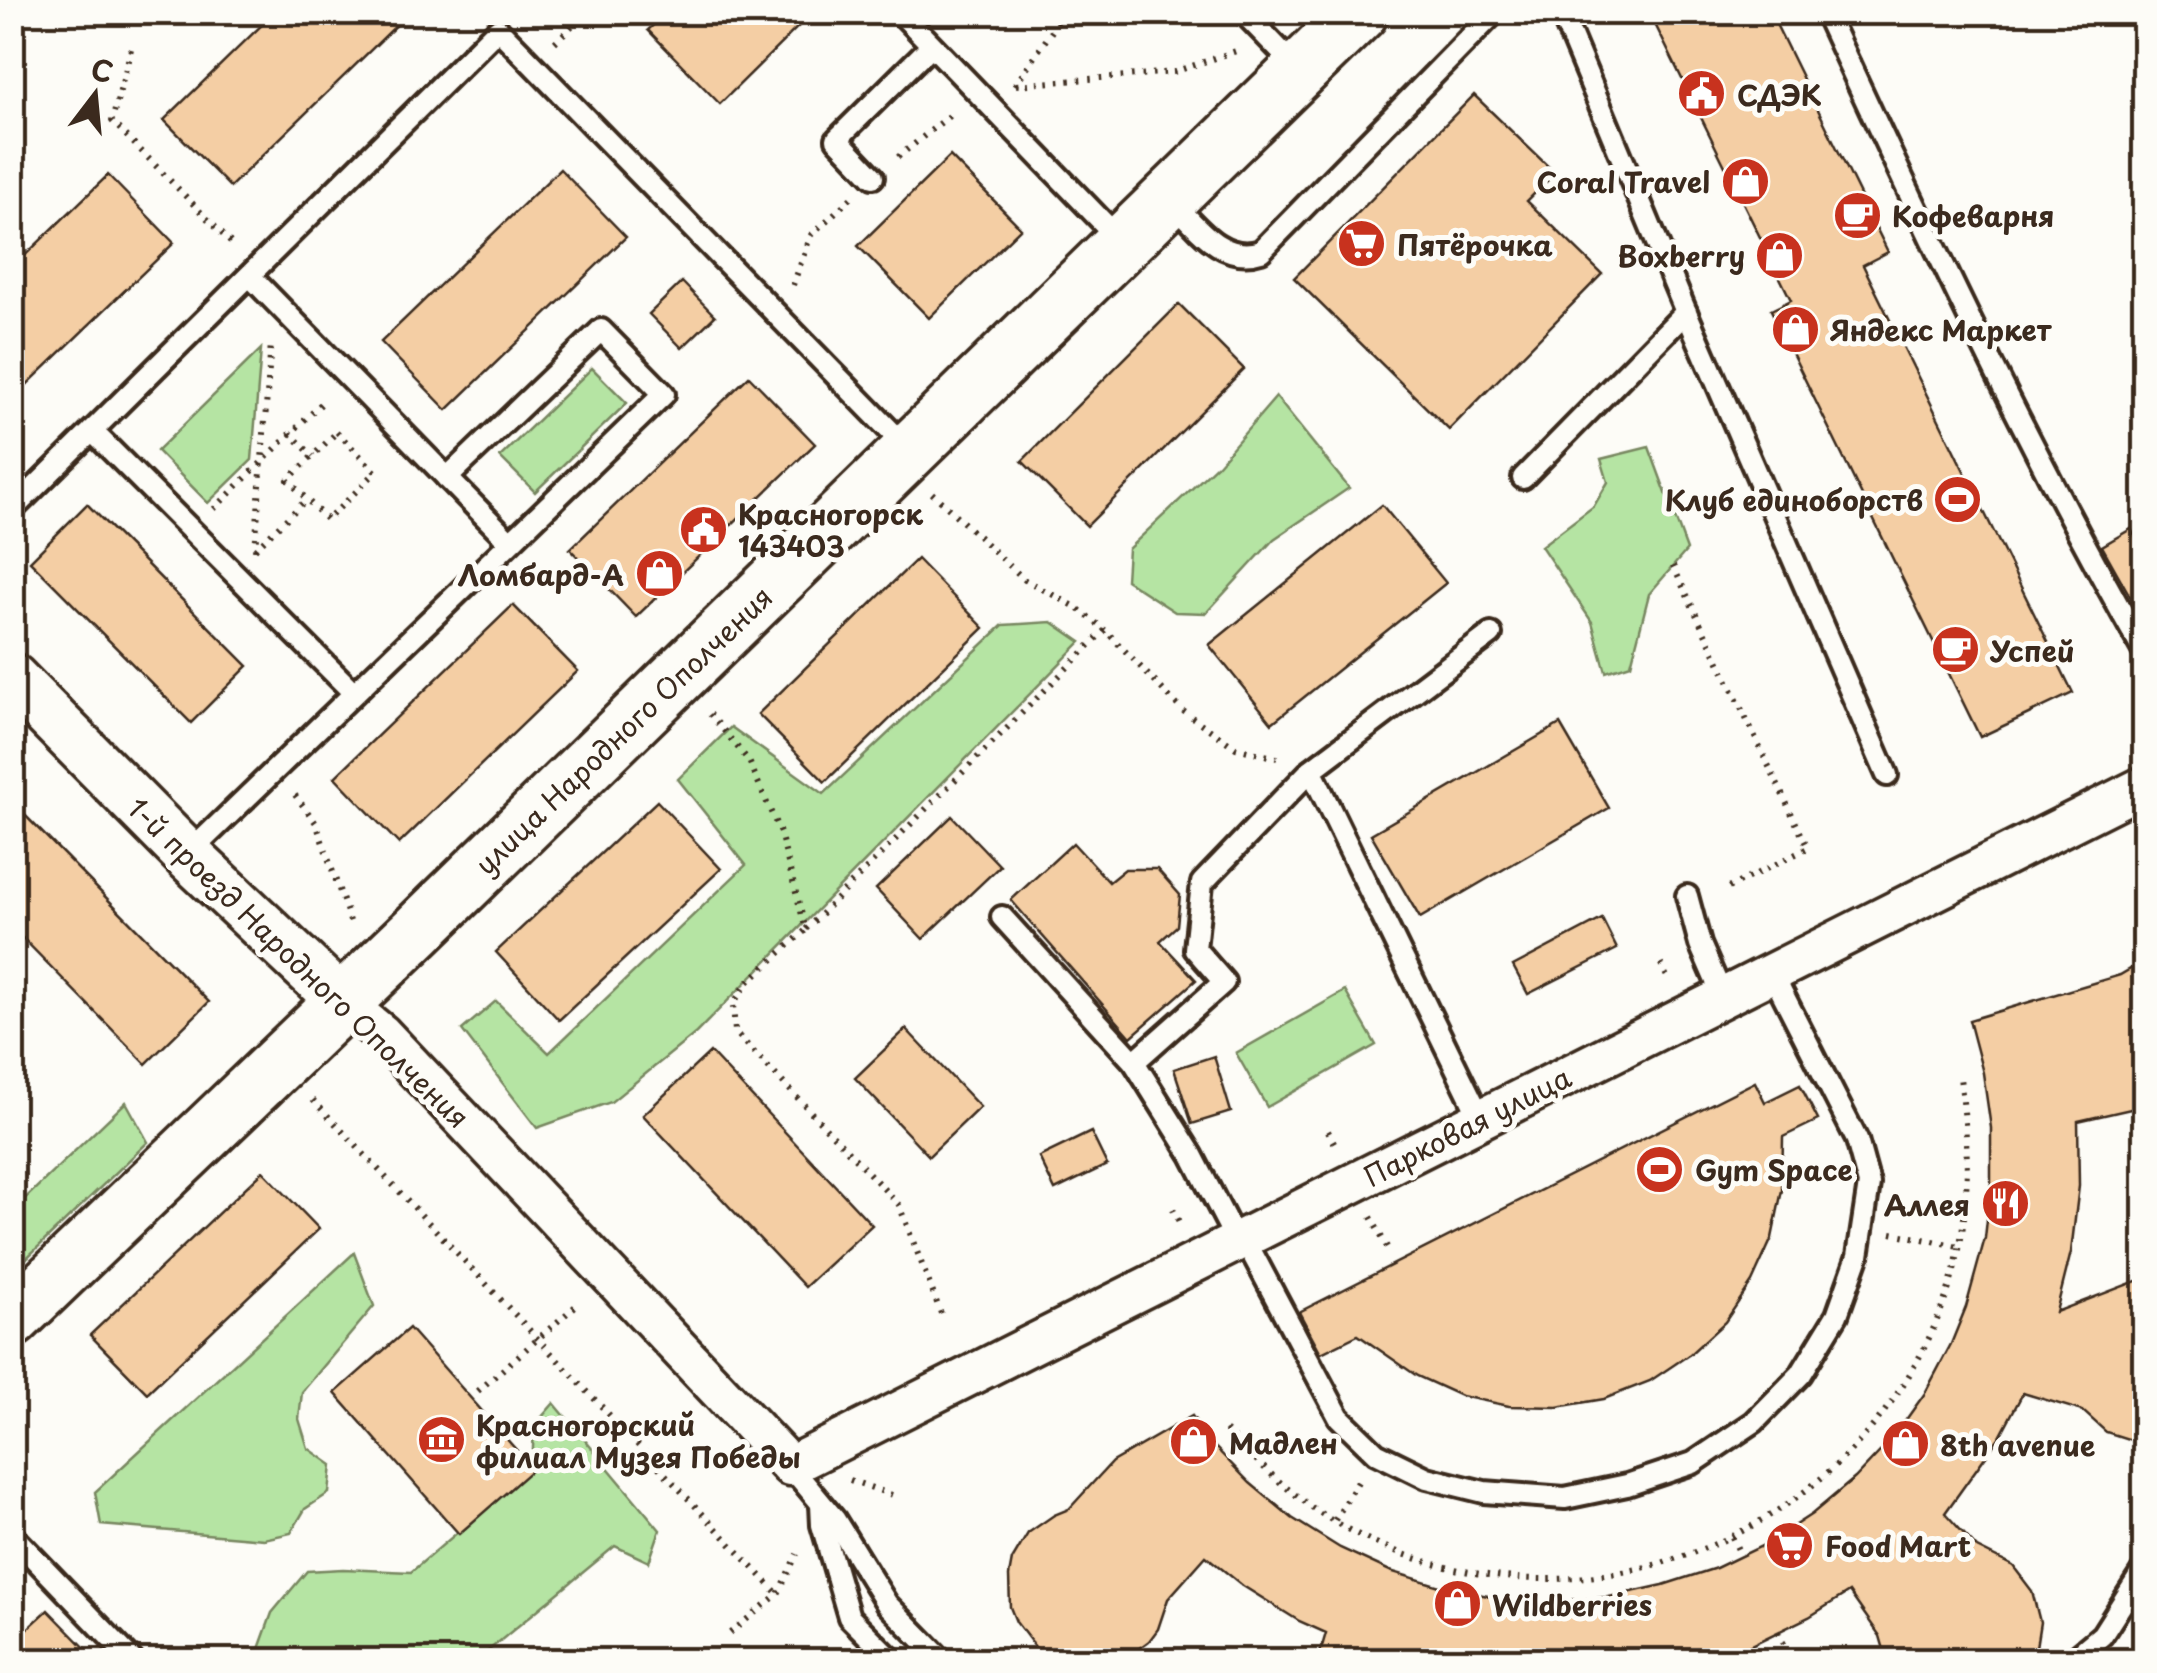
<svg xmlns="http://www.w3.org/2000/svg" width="2157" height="1673" font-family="'Playpen Sans',sans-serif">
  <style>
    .green { fill: #b5e4a3; stroke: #788760; stroke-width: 2.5 }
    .building { fill: #f4cea4; stroke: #3b2a1e; stroke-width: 2.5 }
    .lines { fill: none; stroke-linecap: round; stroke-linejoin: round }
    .service-casing { stroke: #3b2a1e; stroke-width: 28 }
    .minor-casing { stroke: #3b2a1e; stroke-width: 45 }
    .tertiary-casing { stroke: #3b2a1e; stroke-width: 55 }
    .secondary-casing { stroke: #3b2a1e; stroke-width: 62 }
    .path { stroke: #3b2a1e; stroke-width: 6; stroke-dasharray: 2.5 8; stroke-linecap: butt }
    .service { stroke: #fdfcf7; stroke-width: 20 }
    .minor { stroke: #fdfcf7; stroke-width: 38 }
    .tertiary { stroke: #fdfcf7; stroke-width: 48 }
    .secondary { stroke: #fdfcf7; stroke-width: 55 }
    .labels { text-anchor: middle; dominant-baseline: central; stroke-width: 10; stroke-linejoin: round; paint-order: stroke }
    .poi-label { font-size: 28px; font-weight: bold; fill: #3b2a1e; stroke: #fdfcf7; text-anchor: start }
    .street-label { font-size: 28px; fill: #3b2a1e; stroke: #fdfcf7 }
  </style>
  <rect width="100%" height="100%" fill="#fdfcf7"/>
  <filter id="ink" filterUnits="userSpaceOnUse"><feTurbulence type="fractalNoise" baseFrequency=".01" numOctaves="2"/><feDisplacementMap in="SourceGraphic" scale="20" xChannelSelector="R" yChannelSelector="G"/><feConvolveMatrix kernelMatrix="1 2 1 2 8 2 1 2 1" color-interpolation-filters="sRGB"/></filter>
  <g filter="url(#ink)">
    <g class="green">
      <polygon points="261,349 252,460 208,503 157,451"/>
      <polygon points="592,368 627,403 535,492 500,457"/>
      <polygon points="1276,397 1349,488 1274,539 1206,613 1175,612 1126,580 1128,549 1218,464"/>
      <polygon points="1649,447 1687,550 1649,594 1631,664 1606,672 1592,622 1541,546 1594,506 1608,482 1601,459"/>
      <polygon points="1052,622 1081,642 696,1033 611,1102 537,1128 462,1030 496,1001 549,1053 746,865 678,779 731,727 824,794 1003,625"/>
      <polygon points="1345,991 1376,1045 1267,1107 1236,1053"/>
      <polygon points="126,1102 148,1142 13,1271 13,1210"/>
      <polygon points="354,1253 374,1306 302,1392 299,1419 308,1448 332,1465 329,1493 305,1509 291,1533 264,1539 101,1525 95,1492"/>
      <polygon points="554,1403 660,1530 649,1562 615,1546 477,1660 255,1660 272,1613 307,1571 343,1569 411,1572 532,1469 534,1426"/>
    </g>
    <g class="building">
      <polygon points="275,12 410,12 230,187 164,120"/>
      <polygon points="667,12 813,12 720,104 648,30"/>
      <polygon points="1649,12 1770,12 1888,252 1863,265 2073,693 1980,737 1771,310 1791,300"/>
      <polygon points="1474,95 1555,173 1527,201 1602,274 1449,430 1294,278"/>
      <polygon points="950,156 1021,228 929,318 858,246"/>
      <polygon points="560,169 626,237 447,410 381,342"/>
      <polygon points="108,175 174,243 12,399 12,268"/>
      <polygon points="682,282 715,316 682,348 649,314"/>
      <polygon points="1179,304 1244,369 1087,526 1022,461"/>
      <polygon points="749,376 815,444 636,617 570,549"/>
      <polygon points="87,504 248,666 191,723 30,561"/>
      <polygon points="1382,505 1446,583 1272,723 1209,645"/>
      <polygon points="2131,529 2144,553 2144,621 2102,546"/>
      <polygon points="917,559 984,628 825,782 758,714"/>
      <polygon points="513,605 578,671 399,844 335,777"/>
      <polygon points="1560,724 1609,808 1420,918 1371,834"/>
      <polygon points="657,801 721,869 559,1020 496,952"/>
      <polygon points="12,802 209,1002 146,1064 12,927"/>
      <polygon points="952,816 1000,866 923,939 876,889"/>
      <polygon points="1073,843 1109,882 1125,869 1157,869 1180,895 1177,926 1160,941 1196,980 1131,1037 1011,900"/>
      <polygon points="1602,919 1617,949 1528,994 1513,966"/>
      <polygon points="2144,961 2144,1106 2078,1121 2079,1186 2071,1252 2056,1312 2144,1278 2144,1444 2106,1432 2083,1411 2023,1393 2000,1436 1945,1513 1977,1548 2013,1566 2032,1591 2040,1622 2034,1660 1887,1660 1880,1636 1849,1592 1809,1617 1749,1646 1707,1660 1318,1660 1326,1633 1299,1621 1243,1586 1206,1556 1168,1599 1158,1629 1149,1641 1123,1660 1056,1660 1035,1647 1016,1622 1010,1607 1009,1576 1012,1560 1028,1533 1054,1515 1069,1509 1112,1462 1192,1416 1211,1443 1250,1483 1292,1518 1340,1548 1390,1571 1443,1587 1498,1598 1553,1601 1609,1597 1663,1585 1716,1568 1766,1544 1812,1514 1855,1478 1893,1438 1925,1393 1951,1344 1966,1307 1985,1238 1991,1183 1991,1128 1983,1073 1969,1020 2120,975"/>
      <polygon points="906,1029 980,1107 929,1156 855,1078"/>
      <polygon points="710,1052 872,1225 805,1287 643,1115"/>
      <polygon points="1214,1056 1231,1112 1192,1124 1174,1069"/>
      <polygon points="1755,1082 1765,1102 1800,1085 1818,1120 1783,1137 1782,1190 1772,1238 1752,1282 1725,1322 1690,1354 1650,1381 1604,1399 1557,1407 1509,1406 1461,1396 1417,1376 1358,1335 1321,1353 1299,1312"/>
      <polygon points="1091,1132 1107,1165 1055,1190 1039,1157"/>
      <polygon points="263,1171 319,1229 147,1393 90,1335"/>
      <polygon points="409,1328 533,1469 459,1534 335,1393"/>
      <polygon points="48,1610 97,1660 12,1660 12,1643"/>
    </g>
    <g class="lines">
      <defs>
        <g id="service">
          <polyline points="900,12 1122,242"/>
          <polyline points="1243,12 1298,69"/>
          <polyline points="1561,12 1686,312 1887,775"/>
          <path d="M1825 12C1925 229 2026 444 2144 652"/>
          <polyline points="873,177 837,139 931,46"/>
          <path d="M1170 199C1196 225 1221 264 1261 251L1495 12"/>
          <polyline points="250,276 510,542"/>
          <polyline points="1523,478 1686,312"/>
          <polyline points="12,510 92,431"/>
          <polyline points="353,692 92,431 498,29 909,450"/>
          <polyline points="1311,770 1481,1119"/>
          <polyline points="187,855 664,394 601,330 447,478"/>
          <polyline points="1687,896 1700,944 1723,997"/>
          <polyline points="1002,917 1134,1062 1192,1155 1237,1242"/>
          <polyline points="1134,1062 1224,982 1195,949 1202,883 1311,770 1491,634"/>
          <polyline points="1244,1238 1339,1417 1376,1453 1427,1478 1484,1492 1565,1498 1627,1485 1693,1463 1754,1422 1801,1374 1837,1315 1858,1256 1869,1184 1857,1140 1772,973"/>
          <polyline points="790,1466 835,1520 887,1604 942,1660"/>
          <polyline points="821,1504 822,1525 849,1617 892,1660"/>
          <polyline points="12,1535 132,1660"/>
          <polyline points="2072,1660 2102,1635 2144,1569"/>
        </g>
        <polyline id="minor" points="343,1002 382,1034 790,1466 2144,786"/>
        <polyline id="tertiary" points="12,678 187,855 343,1002"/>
        <polyline id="secondary" points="12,1319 417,931 1360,12"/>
      </defs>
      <use href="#service" class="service-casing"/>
      <use href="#minor" class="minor-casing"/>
      <use href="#tertiary" class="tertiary-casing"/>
      <use href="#secondary" class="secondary-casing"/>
      <g class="path">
        <polyline points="555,42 587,12"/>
        <polyline points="131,49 112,121 235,247"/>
        <polyline points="1015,85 1065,12"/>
        <polyline points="1016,85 1174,72 1239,50"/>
        <polyline points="898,157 954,112"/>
        <polyline points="793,285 811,235 851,198"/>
        <polygon points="337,432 376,472 327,520 288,480"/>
        <polyline points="290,433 313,456"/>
        <polyline points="932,493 1025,580 1076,607 1105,630"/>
        <polyline points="214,509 326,399"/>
        <polyline points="255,549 307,499"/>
        <polyline points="255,550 271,343"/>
        <polyline points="1673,566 1808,848 1722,891"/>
        <polyline points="710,714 749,761 780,833 806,930 748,982 733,1004 735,1032 899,1205 942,1316"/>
        <polyline points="295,795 316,823 351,924"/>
        <polyline points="806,929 1105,630 1183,711 1236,748 1277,758"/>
        <polyline points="1661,964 1668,979"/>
        <polyline points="313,1100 778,1594"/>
        <polyline points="1328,1131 1336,1146"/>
        <polyline points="1173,1209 1180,1224"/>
        <polyline points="1371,1217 1388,1249"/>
        <polyline points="1892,1233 1959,1246"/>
        <polyline points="478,1391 580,1302"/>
        <path d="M1226 1430C1263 1468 1301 1505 1349 1530 1580 1652 1867 1537 1949 1288 1971 1219 1970 1149 1960 1078"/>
        <polyline points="850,1480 892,1495"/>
        <polyline points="1335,1520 1359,1480"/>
        <polyline points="1732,1537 1741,1556"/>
        <polyline points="1778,1632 1792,1660"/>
        <polyline points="730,1633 778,1594 797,1554"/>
      </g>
      <use href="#service" class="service"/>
      <use href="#minor" class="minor"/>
      <use href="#tertiary" class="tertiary"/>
      <use href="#secondary" class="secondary"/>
    </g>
  </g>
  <defs>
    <symbol id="civic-disc" viewBox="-11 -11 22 22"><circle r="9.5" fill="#c8321e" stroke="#fdfcf7"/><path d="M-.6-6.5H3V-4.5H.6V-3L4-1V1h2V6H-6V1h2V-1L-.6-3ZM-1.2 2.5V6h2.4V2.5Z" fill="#fff"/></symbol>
    <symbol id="shop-disc" viewBox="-11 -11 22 22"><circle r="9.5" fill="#c8321e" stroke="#fdfcf7"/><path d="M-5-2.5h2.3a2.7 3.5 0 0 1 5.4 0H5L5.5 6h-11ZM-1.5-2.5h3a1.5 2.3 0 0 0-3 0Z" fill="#fff"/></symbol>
    <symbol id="cafe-disc" viewBox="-11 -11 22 22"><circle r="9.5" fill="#c8321e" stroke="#fdfcf7"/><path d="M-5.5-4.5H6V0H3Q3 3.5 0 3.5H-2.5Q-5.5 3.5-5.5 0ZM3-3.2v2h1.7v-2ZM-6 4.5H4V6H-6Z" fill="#fff"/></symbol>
    <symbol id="supermarket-disc" viewBox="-11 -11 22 22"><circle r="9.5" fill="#c8321e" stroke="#fdfcf7"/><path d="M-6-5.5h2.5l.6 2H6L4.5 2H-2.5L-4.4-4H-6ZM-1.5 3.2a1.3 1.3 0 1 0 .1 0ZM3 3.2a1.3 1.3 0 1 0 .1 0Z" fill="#fff"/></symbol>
    <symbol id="stadium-disc" viewBox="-11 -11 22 22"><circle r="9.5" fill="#c8321e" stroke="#fdfcf7"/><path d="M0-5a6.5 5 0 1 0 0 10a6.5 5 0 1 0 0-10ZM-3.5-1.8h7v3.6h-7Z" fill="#fff"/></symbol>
    <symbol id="restaurant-disc" viewBox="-11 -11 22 22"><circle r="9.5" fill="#c8321e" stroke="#fdfcf7"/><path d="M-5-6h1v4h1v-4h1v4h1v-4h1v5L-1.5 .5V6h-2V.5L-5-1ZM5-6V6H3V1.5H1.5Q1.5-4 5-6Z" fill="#fff"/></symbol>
    <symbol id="museum-disc" viewBox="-11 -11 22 22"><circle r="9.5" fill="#c8321e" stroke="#fdfcf7"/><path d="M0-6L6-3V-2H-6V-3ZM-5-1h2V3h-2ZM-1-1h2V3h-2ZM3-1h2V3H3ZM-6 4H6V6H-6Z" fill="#fff"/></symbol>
  </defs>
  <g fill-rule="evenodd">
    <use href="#civic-disc" x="1674" y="66" width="55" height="55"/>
    <use href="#shop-disc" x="1718" y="154" width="55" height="55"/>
    <use href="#cafe-disc" x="1830" y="188" width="55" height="55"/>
    <use href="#supermarket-disc" x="1334" y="216" width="55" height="55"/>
    <use href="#shop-disc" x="1752" y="228" width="55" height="55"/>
    <use href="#shop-disc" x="1768" y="302" width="55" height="55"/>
    <use href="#stadium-disc" x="1930" y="472" width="55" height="55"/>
    <use href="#civic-disc" x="676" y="502" width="55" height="55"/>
    <use href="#shop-disc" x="632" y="546" width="55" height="55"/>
    <use href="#cafe-disc" x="1928" y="622" width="55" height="55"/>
    <use href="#stadium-disc" x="1632" y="1142" width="55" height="55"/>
    <use href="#restaurant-disc" x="1978" y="1176" width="55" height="55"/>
    <use href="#museum-disc" x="414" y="1412" width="55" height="55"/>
    <use href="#shop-disc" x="1166" y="1414" width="55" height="55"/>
    <use href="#shop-disc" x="1878" y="1416" width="55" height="55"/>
    <use href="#supermarket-disc" x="1762" y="1518" width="55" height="55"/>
    <use href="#shop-disc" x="1430" y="1576" width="55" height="55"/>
  </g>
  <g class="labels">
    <g class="poi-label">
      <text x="1737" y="94">СДЭК</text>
      <text x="1710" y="181" text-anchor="end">Coral Travel</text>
      <text x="1892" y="215">Кофеварня</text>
      <text x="1397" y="244">Пятёрочка</text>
      <text x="1745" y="255" text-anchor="end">Boxberry</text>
      <text x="1830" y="329">Яндекс Маркет</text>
      <text x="1923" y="499" text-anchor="end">Клуб единоборств</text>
      <text x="738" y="513">Красногорск<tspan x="738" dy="32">143403</tspan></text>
      <text x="624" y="574" text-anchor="end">Ломбард-А</text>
      <text x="1990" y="650">Успей</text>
      <text x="1695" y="1169">Gym Space</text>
      <text x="1970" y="1204" text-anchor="end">Аллея</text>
      <text x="476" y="1424">Красногорский<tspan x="476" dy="32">филиал Музея Победы</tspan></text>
      <text x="1229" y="1442">Мадлен</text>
      <text x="1940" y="1444">8th avenue</text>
      <text x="1825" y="1545">Food Mart</text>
      <text x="1492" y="1604">Wildberries</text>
    </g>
    <g class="street-label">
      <text transform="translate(623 730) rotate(-44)">улица Народного Ополчения</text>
      <text transform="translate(299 962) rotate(44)">1-й проезд Народного Ополчения</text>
      <text transform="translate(1467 1126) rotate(-27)">Парковая улица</text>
    </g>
  </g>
  <rect width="2157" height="1673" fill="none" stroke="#fdfcf7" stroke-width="50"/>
  <rect x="25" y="25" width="2107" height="1623" fill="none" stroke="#3b2a1e" stroke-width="4" filter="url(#ink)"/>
  <g transform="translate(95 95) rotate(16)" stroke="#fdfcf7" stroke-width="8" paint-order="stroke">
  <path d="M0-8L18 38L0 25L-18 38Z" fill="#3b2a1e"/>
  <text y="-15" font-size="28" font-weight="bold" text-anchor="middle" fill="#3b2a1e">С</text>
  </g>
</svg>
